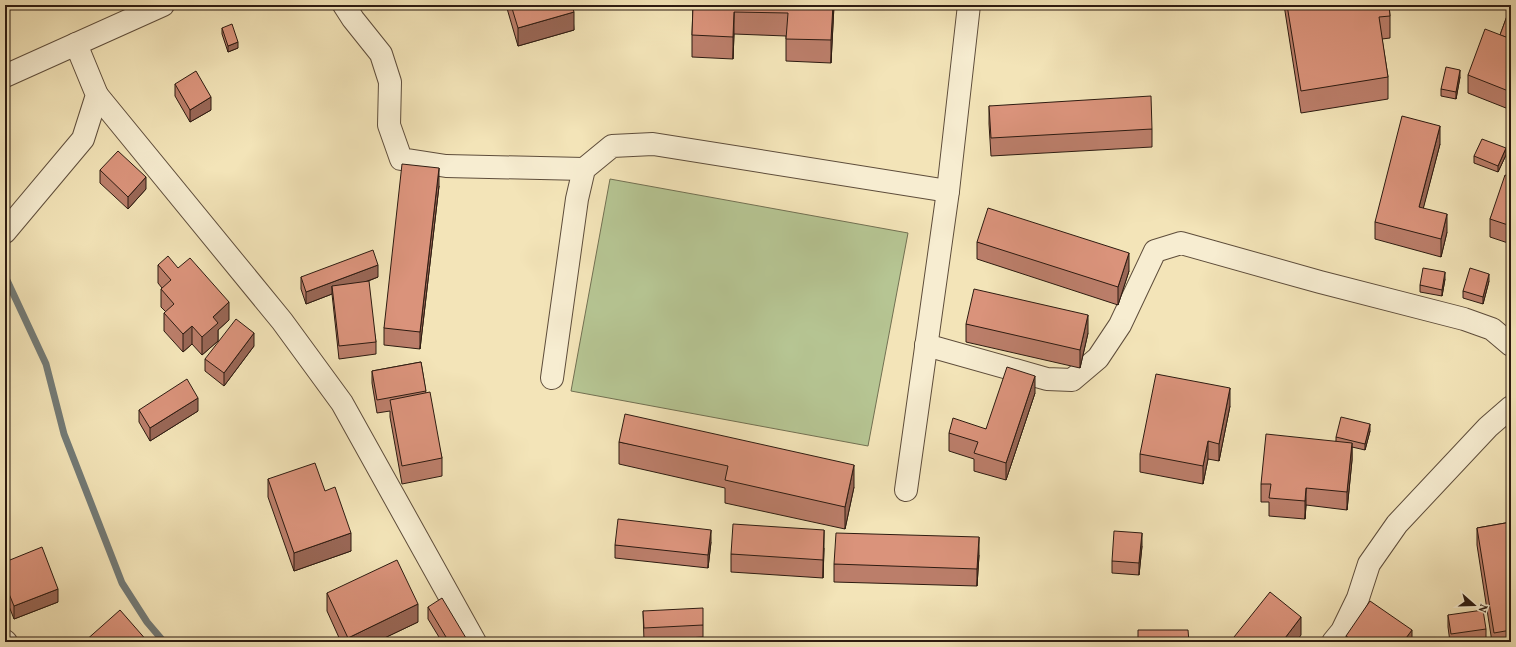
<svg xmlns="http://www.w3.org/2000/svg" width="1516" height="647" font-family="Vollkorn,serif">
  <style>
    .green { fill: #b6c593; stroke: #727052 }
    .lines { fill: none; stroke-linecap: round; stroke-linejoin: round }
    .stream { stroke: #737b77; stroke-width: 7 }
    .minor-casing { stroke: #5e4d3b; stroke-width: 24 }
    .tertiary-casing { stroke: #5e4d3b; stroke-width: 24 }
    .minor { stroke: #f7edd1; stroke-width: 22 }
    .tertiary { stroke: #f7edd1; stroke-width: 22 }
    .wall { fill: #bb7e6a; stroke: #2d1b11 }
    .shaded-wall { fill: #996756; stroke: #2d1b11 }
    .building { fill: #da937b; stroke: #2d1b11 }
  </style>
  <rect width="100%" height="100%" fill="#f3e4b8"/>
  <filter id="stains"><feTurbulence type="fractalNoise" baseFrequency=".005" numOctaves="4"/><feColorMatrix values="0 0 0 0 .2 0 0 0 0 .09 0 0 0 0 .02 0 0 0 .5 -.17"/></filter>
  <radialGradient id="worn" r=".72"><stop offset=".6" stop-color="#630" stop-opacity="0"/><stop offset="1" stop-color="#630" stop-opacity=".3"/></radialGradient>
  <polygon class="green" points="610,179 908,233 868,446 571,391"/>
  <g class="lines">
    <polyline class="stream" points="5,276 46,364 64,434 122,583 147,622 164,642"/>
    <defs>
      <g id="minor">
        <polyline points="344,5 353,19 381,54 390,82 389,125 401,159 446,166 584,169"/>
        <polyline points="97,95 282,321 342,403 475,642"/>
        <polyline points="5,232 83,139 97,95 76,44"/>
        <polyline points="926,345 1047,379 1072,380 1098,358 1120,325 1155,251 1181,243 1320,282 1464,319 1492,329 1511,345"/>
        <polyline points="552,378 577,199 584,169 612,146 653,144 948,191"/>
        <polyline points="906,490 948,191 969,5"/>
        <polyline points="5,641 6,642"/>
        <polyline points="1333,642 1342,631 1358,598 1369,564 1397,524 1488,427 1511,407"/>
      </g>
      <polyline id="tertiary" points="5,76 163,5"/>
    </defs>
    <use href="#minor" class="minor-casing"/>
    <use href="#tertiary" class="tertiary-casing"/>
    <use href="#minor" class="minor"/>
    <use href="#tertiary" class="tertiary"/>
  </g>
  <g class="wall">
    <polygon points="506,5 572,5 574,30 518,46"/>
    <polygon points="693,5 834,5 831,63 786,61 786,36 734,34 733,59 692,57 692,35"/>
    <polygon points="1284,5 1389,5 1390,16 1390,38 1382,39 1388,77 1388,99 1301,113"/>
    <polygon points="1502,5 1511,5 1511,110 1468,93 1468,75 1500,35 1510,8"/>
    <polygon points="222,28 238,48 228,52 222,34"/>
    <polygon points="1460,77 1456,99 1441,96 1441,89"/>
    <polygon points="175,84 211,110 190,122 175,96"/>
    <polygon points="989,106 1152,129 1152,147 991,156 989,124"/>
    <polygon points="1440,144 1423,208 1447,232 1441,257 1375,239 1375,222"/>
    <polygon points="1506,155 1498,172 1474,163 1474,156"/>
    <polygon points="100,170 146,189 128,209 100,183"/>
    <polygon points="1511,177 1511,244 1490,237 1490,219"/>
    <polygon points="439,186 420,349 384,345 384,328"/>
    <polygon points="977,242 1129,271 1118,305 977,259"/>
    <polygon points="158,265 178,268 229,320 218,330 218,341 202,355 192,344 183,352 164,331 164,313 166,312 161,307 161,289 162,288 158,283"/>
    <polygon points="301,277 378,277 366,282 376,342 376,354 339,359 332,294 306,304 301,289"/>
    <polygon points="1445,279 1442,296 1420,292 1420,285"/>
    <polygon points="1489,281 1483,304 1463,298 1463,291"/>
    <polygon points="966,324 1088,333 1080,368 966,342"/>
    <polygon points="254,346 224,386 205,371 205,359"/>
    <polygon points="421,362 426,393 442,458 442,476 402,484 390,417 390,411 377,413 372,383 372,371"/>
    <polygon points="1035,393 1006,480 974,471 974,459 949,451 949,433 986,429"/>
    <polygon points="1230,406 1219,461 1208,459 1203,484 1140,472 1140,454"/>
    <polygon points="139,410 198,411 150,441 139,422"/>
    <polygon points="1370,431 1365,450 1352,447 1352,460 1347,510 1306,505 1305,519 1269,516 1269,502 1261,502 1261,484 1336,441 1336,437"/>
    <polygon points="619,442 854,487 845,529 725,503 725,488 619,464"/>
    <polygon points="268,479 325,491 351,551 294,571 268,497"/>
    <polygon points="1511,522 1511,642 1492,642 1477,545 1477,528"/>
    <polygon points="711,542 708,568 615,558 615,545"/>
    <polygon points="1142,546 1139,575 1112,573 1112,561"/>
    <polygon points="824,548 823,578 731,572 731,554"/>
    <polygon points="979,555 977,586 834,582 834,564"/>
    <polygon points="5,562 58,602 14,619 5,596"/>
    <polygon points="327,593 418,622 376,642 341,642 327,611"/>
    <polygon points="428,607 466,642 442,642 428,619"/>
    <polygon points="643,611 703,625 703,637 644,641"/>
    <polygon points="1448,615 1486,629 1486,641 1482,642 1450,642 1448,627"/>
    <polygon points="1346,636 1412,642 1346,642"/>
  </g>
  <g class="shaded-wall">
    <polygon points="833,5 834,5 831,63 831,40"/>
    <polygon points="574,12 574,30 518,46 518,28"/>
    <polygon points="734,12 734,34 733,59 733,37"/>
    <polygon points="238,42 238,48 228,52 228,46"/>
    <polygon points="1460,70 1460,77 1456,99 1456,92"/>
    <polygon points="211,97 211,110 190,122 190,110"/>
    <polygon points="1440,126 1440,144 1419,225 1419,207"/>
    <polygon points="1506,148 1506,155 1498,172 1498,166"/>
    <polygon points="439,168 439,186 420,349 420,332"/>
    <polygon points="146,177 146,189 128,209 128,197"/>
    <polygon points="1447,214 1447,232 1441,257 1441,239"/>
    <polygon points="1129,253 1129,271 1118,305 1118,287"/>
    <polygon points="378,265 378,277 333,294 332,286 332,294 306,304 306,292"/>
    <polygon points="1445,272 1445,279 1442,296 1442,290"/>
    <polygon points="1489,274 1489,281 1483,304 1483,297"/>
    <polygon points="229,302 229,320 218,330 218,341 202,355 202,337 213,317"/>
    <polygon points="1088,315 1088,333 1080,368 1080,350"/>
    <polygon points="192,326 192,344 183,352 183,334"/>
    <polygon points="254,333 254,346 224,386 224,373"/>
    <polygon points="1035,376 1035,393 1006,480 1006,463"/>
    <polygon points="1230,388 1230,406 1219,461 1219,444"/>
    <polygon points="198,398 198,411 150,441 150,428"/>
    <polygon points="1370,424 1370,431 1365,450 1365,444"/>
    <polygon points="1208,441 1208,459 1203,484 1203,466"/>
    <polygon points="1352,443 1352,460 1347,510 1347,492"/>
    <polygon points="854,465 854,487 845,529 845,507"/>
    <polygon points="1306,488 1306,505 1305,519 1305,501"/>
    <polygon points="711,530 711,542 708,568 708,555"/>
    <polygon points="824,530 824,548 823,578 823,560"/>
    <polygon points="351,533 351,551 294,571 294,553"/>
    <polygon points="1142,533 1142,546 1139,575 1139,563"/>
    <polygon points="979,537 979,555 977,586 977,569"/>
    <polygon points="58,589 58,602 14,619 14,606"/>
    <polygon points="418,604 418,622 376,642 348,642 348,638"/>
    <polygon points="1301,617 1301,635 1296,642 1282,642"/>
    <polygon points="1412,630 1412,642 1403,642"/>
    <polygon points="466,638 466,642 459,642"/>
  </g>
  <g class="building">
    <polygon points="511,5 572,5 574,12 518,28"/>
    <polygon points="693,5 833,5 831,40 786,39 788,13 734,12 733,37 692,35"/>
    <polygon points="1287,5 1389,5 1390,16 1379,17 1388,77 1301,91"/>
    <polygon points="1511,5 1511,39 1500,35"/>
    <polygon points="232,24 238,42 228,46 222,28"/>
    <polygon points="1485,29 1511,39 1511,92 1468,75"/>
    <polygon points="1446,67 1460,70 1456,92 1441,89"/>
    <polygon points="196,71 211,97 190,110 175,84"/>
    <polygon points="1151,96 1152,129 991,138 989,106"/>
    <polygon points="1402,116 1440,126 1419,207 1447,214 1441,239 1375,222"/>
    <polygon points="1482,139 1506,148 1498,166 1474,156"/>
    <polygon points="118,151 146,177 128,197 100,170"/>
    <polygon points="402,164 439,168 420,332 384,328"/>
    <polygon points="1505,175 1511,177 1511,226 1490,219"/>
    <polygon points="988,208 1129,253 1118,287 977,242"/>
    <polygon points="373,250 378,265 306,292 301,277"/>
    <polygon points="168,256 178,268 190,258 229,302 213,317 218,323 202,337 192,326 183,334 164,313 174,304 161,289 171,280 158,265"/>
    <polygon points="1423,268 1445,272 1442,290 1420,285"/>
    <polygon points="1470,268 1489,274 1483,297 1463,291"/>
    <polygon points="369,281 376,342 339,346 332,286"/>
    <polygon points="974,289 1088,315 1080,350 966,324"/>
    <polygon points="236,319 254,333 224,373 205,359"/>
    <polygon points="421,362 426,391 377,400 372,371"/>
    <polygon points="1007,367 1035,376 1006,463 974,453 978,442 949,433 953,418 986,429"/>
    <polygon points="1156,374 1230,388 1219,444 1208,441 1203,466 1140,454"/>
    <polygon points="187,379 198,398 150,428 139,410"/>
    <polygon points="430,392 442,458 402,466 390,400"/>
    <polygon points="625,414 854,465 845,507 725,480 728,466 619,442"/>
    <polygon points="1341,417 1370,424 1365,444 1336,437"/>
    <polygon points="1266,434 1352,443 1347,492 1306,488 1305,501 1269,498 1271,484 1261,484"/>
    <polygon points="315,463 325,491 335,487 351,533 294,553 268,479"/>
    <polygon points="618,519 711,530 708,555 615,545"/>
    <polygon points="1511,522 1511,630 1494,633 1477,528"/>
    <polygon points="733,524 824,530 823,560 731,554"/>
    <polygon points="1114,531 1142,533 1139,563 1112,561"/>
    <polygon points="836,533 979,537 977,569 834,564"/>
    <polygon points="42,547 58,589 14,606 5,584 5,562"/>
    <polygon points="397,560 418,604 348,638 327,593"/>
    <polygon points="1270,592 1301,617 1282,642 1230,642"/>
    <polygon points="442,598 466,638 459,642 449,642 428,607"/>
    <polygon points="1370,601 1412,630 1403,642 1355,642 1346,636"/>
    <polygon points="703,608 703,625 644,628 643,611"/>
    <polygon points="120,610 148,642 84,642"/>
    <polygon points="1483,610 1486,629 1451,634 1448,615"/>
    <polygon points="1138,630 1188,630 1189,642 1138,642"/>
  </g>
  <rect width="1516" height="647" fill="none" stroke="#f3e4b8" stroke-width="20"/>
  <rect x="6" y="6" width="1504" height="635" fill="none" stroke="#2d1b11" stroke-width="2"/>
  <rect x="10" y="10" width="1496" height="627" fill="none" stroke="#2d1b11"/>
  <g transform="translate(1474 605) rotate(110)" stroke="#f7edd1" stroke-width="3" paint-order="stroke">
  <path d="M0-3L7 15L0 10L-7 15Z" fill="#2d1b11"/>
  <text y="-6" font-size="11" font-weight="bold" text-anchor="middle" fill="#2d1b11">N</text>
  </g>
  <rect width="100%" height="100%" filter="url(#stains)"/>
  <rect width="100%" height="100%" fill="url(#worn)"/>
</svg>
